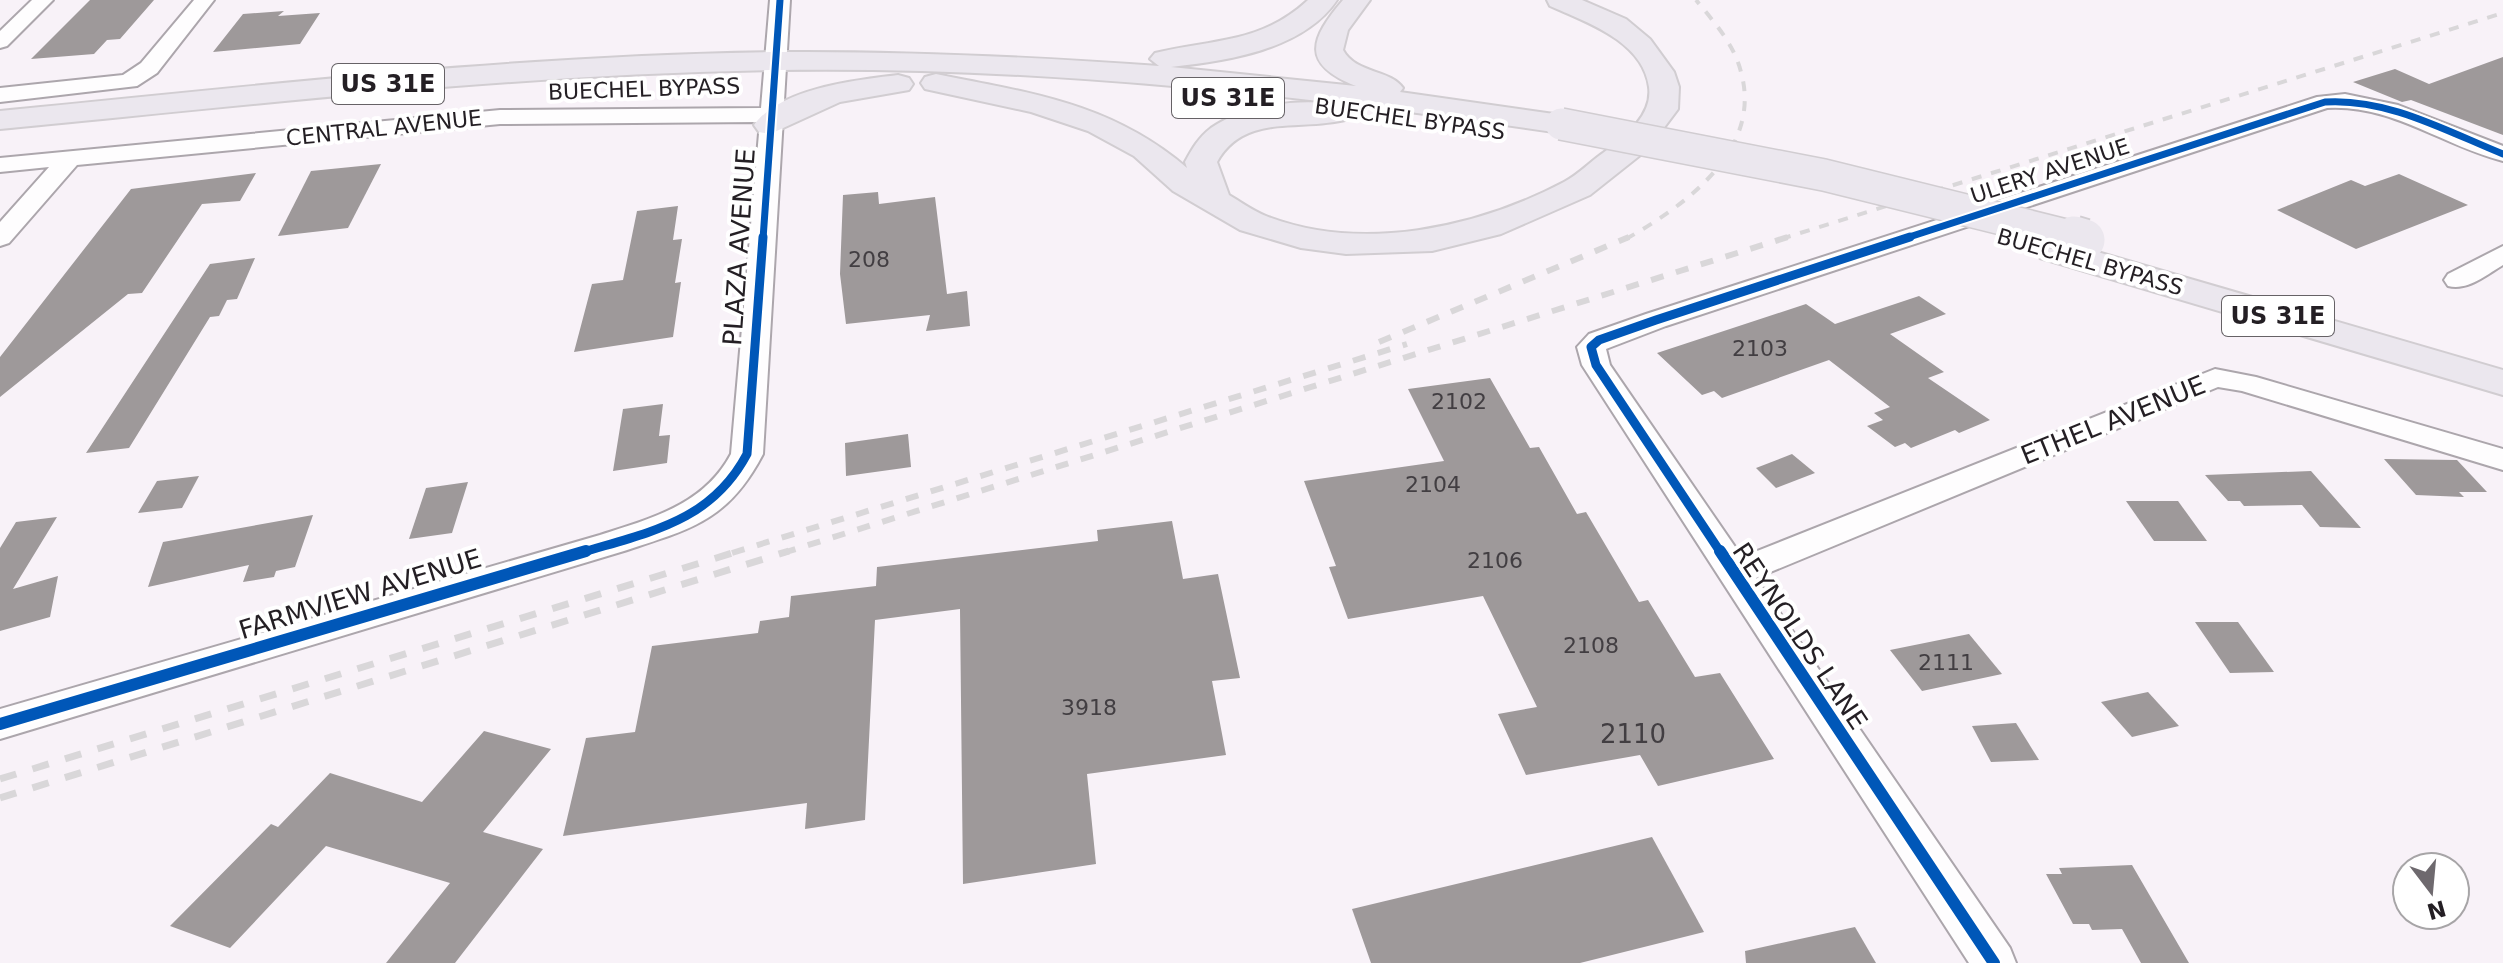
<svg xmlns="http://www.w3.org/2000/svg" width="2503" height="963" font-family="'DejaVu Sans',sans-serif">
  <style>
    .building { fill: #9e999a }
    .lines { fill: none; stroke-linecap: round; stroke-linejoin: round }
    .street-casing { stroke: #aca6ac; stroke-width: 4 }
    .primary-casing { stroke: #d1cdd1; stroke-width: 4 }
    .street { fill: #fefdfe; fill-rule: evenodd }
    .primary { fill: #ebe7ee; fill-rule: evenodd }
    .rail-far2 { stroke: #d9d7d9; stroke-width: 4; stroke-dasharray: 10 10; stroke-linecap: butt }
    .rail-far1 { stroke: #d9d7d9; stroke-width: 6; stroke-dasharray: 13 13; stroke-linecap: butt }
    .rail { stroke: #d9d7d9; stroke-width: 7; stroke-dasharray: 17 17; stroke-linecap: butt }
    .primary-bridge-far1-casing { stroke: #d1cdd1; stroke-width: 34; stroke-linecap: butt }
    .primary-bridge-casing { stroke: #d1cdd1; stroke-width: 45; stroke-linecap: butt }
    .primary-bridge-far1 { stroke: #ebe7ee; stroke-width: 31 }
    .primary-bridge { stroke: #ebe7ee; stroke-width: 41 }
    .cycleway-far2-casing { stroke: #fff; stroke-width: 11 }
    .cycleway-far1-casing { stroke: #fff; stroke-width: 14 }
    .cycleway-casing { stroke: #fff; stroke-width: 17 }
    .cycleway-far2 { stroke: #0057b8; stroke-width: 7 }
    .cycleway-far1 { stroke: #0057b8; stroke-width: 9 }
    .cycleway { stroke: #0057b8; stroke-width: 12 }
    .labels { text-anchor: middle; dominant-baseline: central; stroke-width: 8; stroke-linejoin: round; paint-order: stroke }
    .far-street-label { font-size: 22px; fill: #241f24; stroke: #fff }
    .number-label { font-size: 22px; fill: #423e42 }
    .shield { fill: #fff; stroke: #666266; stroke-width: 2 }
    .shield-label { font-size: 24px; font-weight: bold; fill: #241f24 }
    .street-label { font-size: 26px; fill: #241f24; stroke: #fff }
    .near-number-label { font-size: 26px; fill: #423e42 }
  </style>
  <rect width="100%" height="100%" fill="#f8f2f8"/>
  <g class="building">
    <polygon points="90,0 154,0 120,39 107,40 94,54 31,59"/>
    <polygon points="284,11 278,16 320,13 300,44 213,52 243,14"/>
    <polygon points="2503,57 2503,135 2411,100 2402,102 2353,82 2395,69 2429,84"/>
    <polygon points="381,164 348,228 278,236 311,171"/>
    <polygon points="256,173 240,201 202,204 142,293 128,294 0,397 0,357 131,189"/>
    <polygon points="2399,174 2468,205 2356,249 2277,210 2351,180 2365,186"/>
    <polygon points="878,192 879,204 935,197 947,294 967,291 970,326 926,331 930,315 846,324 840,274 843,195"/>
    <polygon points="678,206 673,240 682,239 675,283 681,282 673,337 574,352 592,284 623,280 637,211"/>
    <polygon points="255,258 237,299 227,300 219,316 210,317 129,448 86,453 210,264"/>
    <polygon points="1919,296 1946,314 1890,334 1944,372 1928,378 1990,420 1959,433 1955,430 1911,448 1905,443 1895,447 1867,426 1883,420 1874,413 1890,407 1829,360 1722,398 1714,391 1702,395 1657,353 1806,304 1835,324"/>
    <polygon points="1490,378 1530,448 1539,447 1577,514 1586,512 1639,602 1648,600 1695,677 1720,673 1774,759 1658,786 1640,755 1526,775 1498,714 1537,707 1483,596 1348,619 1329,567 1336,566 1304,481 1444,461 1408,389"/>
    <polygon points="663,404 659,436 670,435 667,463 613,471 623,409"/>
    <polygon points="908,434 911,467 846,476 845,443"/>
    <polygon points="1792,454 1815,473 1776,488 1756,468"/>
    <polygon points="2384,459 2457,460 2487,492 2459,492 2464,497 2416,495"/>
    <polygon points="2311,471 2361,528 2320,527 2302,505 2244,506 2240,501 2228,501 2205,475"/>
    <polygon points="199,476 182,508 138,513 157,481"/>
    <polygon points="468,482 452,533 409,539 426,488"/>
    <polygon points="2126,501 2178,501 2207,541 2154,541"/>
    <polygon points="313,515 295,567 276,571 274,577 243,582 249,565 148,587 163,542"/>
    <polygon points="57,517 13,589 58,576 50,617 0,631 0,548 16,522"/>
    <polygon points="1172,521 1183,579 1218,574 1240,678 1212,681 1226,755 1087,774 1096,864 963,884 960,609 875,620 865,820 805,829 807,803 563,836 586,738 635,732 652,646 758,633 760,621 789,617 791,596 876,586 877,567 1098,541 1097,530"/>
    <polygon points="2195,622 2238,622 2274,672 2230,673"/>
    <polygon points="1969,634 2002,674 1922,691 1890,650"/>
    <polygon points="2148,692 2179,726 2132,737 2101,702"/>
    <polygon points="2016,723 2039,760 1991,762 1972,726"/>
    <polygon points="484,731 551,749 483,832 543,849 455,963 386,963 450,883 326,846 230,948 170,926 271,824 278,827 330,773 422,802"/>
    <polygon points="1652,837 1704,932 1580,963 1371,963 1352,909"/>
    <polygon points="2132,865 2189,963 2141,963 2122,929 2092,930 2089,924 2073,924 2046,874 2062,874 2059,868"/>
    <polygon points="1855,927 1876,963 1746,963 1745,951"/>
  </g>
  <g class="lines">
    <defs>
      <g id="street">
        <polygon points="32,0 53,0 7,46 0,48 0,31"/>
        <polygon points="194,0 214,0 157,73 137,86 0,102 0,88 123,75 141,63"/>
        <path d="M770 0H790L763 454C728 521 691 529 624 551L0 739V709L600 535C652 518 704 505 731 454L760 122 500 124 77 165 9 243 0 246V222L49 167 0 172V158L500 110 761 108Z"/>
        <path d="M2345 94 2398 105 2503 146V161C2443 146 2392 104 2327 108L1666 326 1606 349 1610 365 1742 557 2215 369 2256 377 2503 449V470L2242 391 2218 387 1756 578 2010 948 2016 963H1969L1582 365 1577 347 1589 334 1646 314 2317 97Z"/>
        <path d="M2503 246V265C2486 275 2468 291 2448 286L2444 280 2448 274Z"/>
      </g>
      <g id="primary">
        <path d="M1308 0H1337C1303 50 1227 61 1171 67L1356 86C1300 64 1310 39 1343 0H1370L1348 30 1343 50C1356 74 1390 69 1403 88L1400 92 1561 115 1572 117 1577 124 1572 131 1561 133C1301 95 1040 66 777 70 517 74 258 104 0 129V111C259 86 518 55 778 52 906 51 1032 57 1159 66L1150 59 1155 53C1212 39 1261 44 1308 0Z"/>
        <path d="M1547 0H1582L1626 19 1650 39 1674 72 1679 87 1678 109 1648 149 1590 195 1501 234 1432 251 1346 254 1301 248 1240 230 1173 191 1134 156 1088 131 1031 112 925 89 921 83 925 77 936 74C1030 93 1111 103 1187 168L1185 162C1192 149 1199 137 1211 128 1245 104 1306 97 1345 106L1349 113 1345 120C1300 131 1244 113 1217 162L1229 195C1241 202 1253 211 1266 216 1361 253 1477 228 1564 182 1578 175 1590 162 1603 153 1624 137 1653 116 1649 87 1643 41 1586 22 1550 6Z"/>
        <path d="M898 75 909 78 913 84 909 90 840 102 770 134 759 132 754 125C780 88 857 80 898 75Z"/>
        <polygon points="2053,239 2503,370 2503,395 2040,258 2035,250 2040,242"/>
      </g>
    </defs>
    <use href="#street" class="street-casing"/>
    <use href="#primary" class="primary-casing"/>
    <use href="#street" class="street"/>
    <use href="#primary" class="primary"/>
    <g class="rail-far2">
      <path d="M1626 239C1684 206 1763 151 1741 72 1734 44 1714 22 1696 0"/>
      <polyline points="1781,239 2503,13"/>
    </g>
    <g class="rail-far1">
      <polyline points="1379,342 1629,237"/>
      <polyline points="732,553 1407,344"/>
      <polyline points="783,553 1788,237"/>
    </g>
    <g class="rail">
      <polyline points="0,779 739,551"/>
      <polyline points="0,798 789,551"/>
    </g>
    <defs>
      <polyline id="primary-bridge-far1" points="1561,124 1824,175 2082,239"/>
      <polyline id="primary-bridge" points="2074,237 2084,240"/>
    </defs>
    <use href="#primary-bridge-far1" class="primary-bridge-far1-casing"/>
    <use href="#primary-bridge" class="primary-bridge-casing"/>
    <use href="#primary-bridge-far1" class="primary-bridge-far1"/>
    <use href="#primary-bridge" class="primary-bridge"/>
    <defs>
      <g id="cycleway-far2">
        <polyline points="763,239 780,0"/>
        <path d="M1903 239 2325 102C2388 98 2446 131 2503 154"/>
      </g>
      <g id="cycleway-far1">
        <path d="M580 553C649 532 711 522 747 454L763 237"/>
        <polyline points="1721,553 1596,365 1591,347 1599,340 1656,320 1910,237"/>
      </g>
      <g id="cycleway">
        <polyline points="1720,551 1994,963"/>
        <polyline points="0,724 586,551"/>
      </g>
    </defs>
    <use href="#cycleway-far2" class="cycleway-far2-casing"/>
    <use href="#cycleway-far1" class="cycleway-far1-casing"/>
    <use href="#cycleway" class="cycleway-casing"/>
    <use href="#cycleway-far2" class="cycleway-far2"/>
    <use href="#cycleway-far1" class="cycleway-far1"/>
    <use href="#cycleway" class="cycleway"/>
  </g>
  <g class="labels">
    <g class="far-street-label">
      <text transform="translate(644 89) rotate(-2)">BUECHEL BYPASS</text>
      <text transform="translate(1410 119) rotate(8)">BUECHEL BYPASS</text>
      <text transform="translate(384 128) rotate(-6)">CENTRAL AVENUE</text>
      <text transform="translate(2050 171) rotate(-18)">ULERY AVENUE</text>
      <text transform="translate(2090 262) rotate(16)">BUECHEL BYPASS</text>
    </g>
    <g class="number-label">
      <text x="869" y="259">208</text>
      <text x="1760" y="348">2103</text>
      <text x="1459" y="401">2102</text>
      <text x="1433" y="484">2104</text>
      <text x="1495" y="560">2106</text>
      <text x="1591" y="645">2108</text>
      <text x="1946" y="662">2111</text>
      <text x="1089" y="707">3918</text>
    </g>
    <g class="shield">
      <rect x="332" y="64" width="112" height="40" rx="6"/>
      <rect x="1172" y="78" width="112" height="40" rx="6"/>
      <rect x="2222" y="296" width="112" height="40" rx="6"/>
    </g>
    <g class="shield-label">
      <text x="388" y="84">US 31E</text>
      <text x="1228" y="98">US 31E</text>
      <text x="2278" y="316">US 31E</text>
    </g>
    <g class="street-label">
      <text transform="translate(739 247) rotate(-86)">PLAZA AVENUE</text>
      <text transform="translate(2113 420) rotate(-22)">ETHEL AVENUE</text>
      <text transform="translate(360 594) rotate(-17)">FARMVIEW AVENUE</text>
      <text transform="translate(1800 636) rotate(56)">REYNOLDS LANE</text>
    </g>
    <g class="near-number-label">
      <text x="1633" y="734">2110</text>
    </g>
  </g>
  <g transform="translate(2431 891) rotate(164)"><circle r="38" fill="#ffffff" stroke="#a7a5a7" stroke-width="2"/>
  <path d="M0-6L14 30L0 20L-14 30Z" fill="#6e696e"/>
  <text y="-12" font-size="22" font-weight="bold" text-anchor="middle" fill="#241f24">N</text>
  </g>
</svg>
